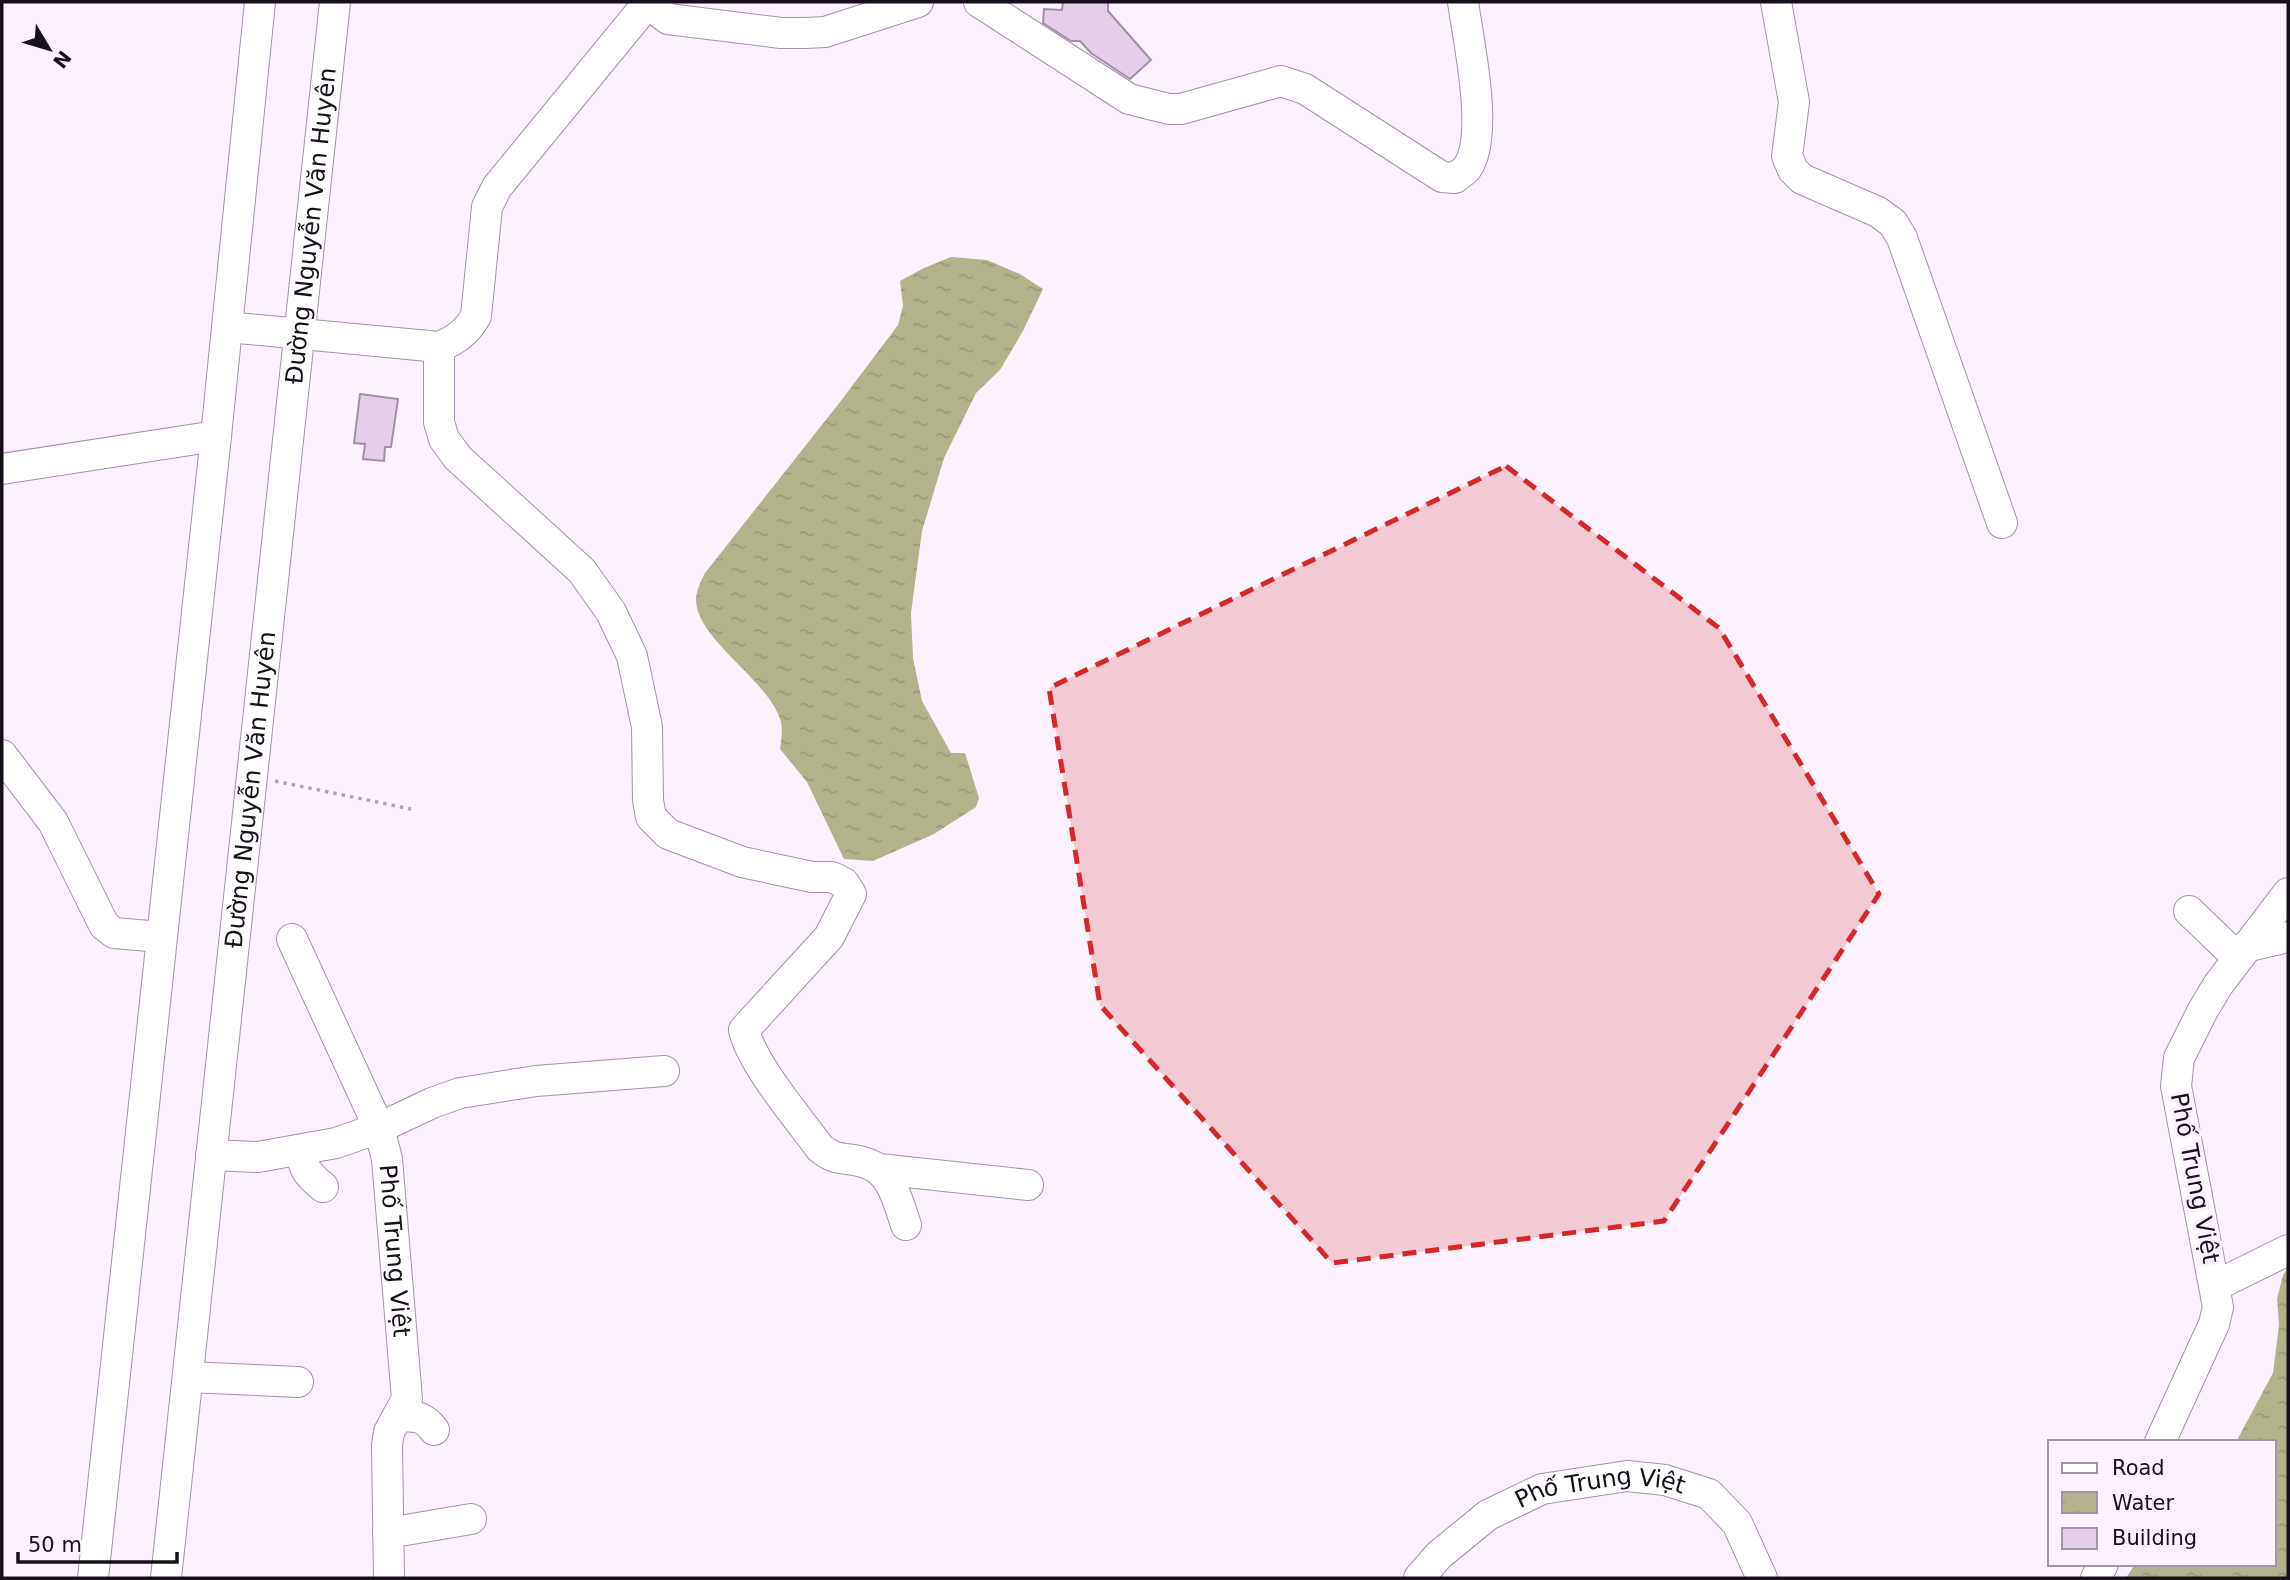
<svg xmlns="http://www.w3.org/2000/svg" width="2290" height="1580" font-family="'DejaVu Sans',sans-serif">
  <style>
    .water { fill: url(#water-ripples) }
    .building { fill: #e5ceea; stroke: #a38ea8; stroke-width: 2 }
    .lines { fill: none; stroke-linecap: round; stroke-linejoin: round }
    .minor-casing { stroke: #a690ab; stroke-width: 32 }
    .path { stroke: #ada4af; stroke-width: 3.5; stroke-dasharray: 3.5 5; stroke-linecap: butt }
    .minor { stroke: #fff; stroke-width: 30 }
    .marked { fill: #d62828; fill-opacity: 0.2; stroke: #d62828; stroke-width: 5; stroke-dasharray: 14 9; stroke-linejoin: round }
    .labels { text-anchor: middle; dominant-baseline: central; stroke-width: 7; stroke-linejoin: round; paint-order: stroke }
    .street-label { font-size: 24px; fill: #170f19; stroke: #fbf2fe }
  </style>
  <defs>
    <pattern id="water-ripples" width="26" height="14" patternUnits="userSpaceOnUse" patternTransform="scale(1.75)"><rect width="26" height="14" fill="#b3b38b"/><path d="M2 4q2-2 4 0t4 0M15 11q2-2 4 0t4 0" fill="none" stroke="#997"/></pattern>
  </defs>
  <rect width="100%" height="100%" fill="#fbf2fe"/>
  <g class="water">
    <path d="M951 257 987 260 1020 274 1043 289 1023 331 1000 370 976 393 944 458 922 531 911 613 913 658 922 701 951 753H965L979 798 976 807 934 834 873 861 844 859 807 782 780 749C781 741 783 730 781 722 770 680 694 639 696 598 697 589 701 581 705 573L840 402 898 325 903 306 900 281 924 268Z"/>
    <polygon points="2288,1268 2288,1578 2126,1578 2135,1564 2274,1564 2274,1442 2236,1442 2273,1373 2279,1325 2277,1299 2283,1275"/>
  </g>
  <g class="building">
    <polygon points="1063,2 1108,2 1108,11 1151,60 1130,79 1091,53 1080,41 1071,41 1043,23 1044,9 1062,10"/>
    <polygon points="360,394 398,399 391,447 385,447 384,461 363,459 365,444 354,443"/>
  </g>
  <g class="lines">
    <defs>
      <g id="minor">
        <polyline points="646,2 668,19 781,33 805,33 825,32 918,2"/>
        <path d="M979 2 1129 99 1169 109H1181L1281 81 1305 89 1442 177 1455 178C1458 175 1464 172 1467 168 1490 136 1468 40 1463 2"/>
        <polyline points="1776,2 1794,102 1787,156 1793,170 1802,179 1878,212 1893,223 1902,238 2002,523"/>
        <path d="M227 327 439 347C456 340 467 332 476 316L487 207 497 187 647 4"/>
        <path d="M439 347V422L444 439 458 458 582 571 611 612 632 656 647 727 648 800 651 817 668 834 742 862 812 877H832L844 883 851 894 829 937 744 1030C752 1064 798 1118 820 1148 838 1163 845 1156 866 1163 892 1171 898 1202 906 1225"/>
        <polyline points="2,469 216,436"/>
        <polyline points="2,755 53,822 104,925 114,933 161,937"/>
        <polyline points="2189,911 2238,958"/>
        <path id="s1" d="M292 939 379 1128 387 1159 407 1399 389 1432 387 1445 389 1578"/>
        <polyline points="2245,947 2288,937"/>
        <path d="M300 1150C304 1169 307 1174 323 1187"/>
        <polyline points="211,1155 258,1157 336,1143 379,1128 432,1103 460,1093 536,1081 664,1071"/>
        <polyline points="879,1169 1028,1185"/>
        <polyline points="2215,1286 2288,1250"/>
        <polyline points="188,1377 298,1382"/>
        <path d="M398 1416C416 1417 423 1415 434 1430"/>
        <polyline points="2160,1442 2214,1324 2218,1307 2176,1086 2179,1058 2203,1010 2218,985 2288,893"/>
        <polyline points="388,1533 471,1519"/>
        <polyline points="93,1578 216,436 260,2"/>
        <path id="s2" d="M166 1578 335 2"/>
        <path id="s3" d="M1419 1578 1439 1555 1488 1515 1542 1489 1627 1476 1665 1480 1709 1494 1737 1523 1762 1578"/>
        <polyline points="2096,1578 2103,1564"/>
      </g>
    </defs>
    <use href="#minor" class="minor-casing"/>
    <polyline class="path" points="275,781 411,809"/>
    <use href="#minor" class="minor"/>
  </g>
  <path class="marked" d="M1506 466 1719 628 1879 894 1664 1221 1332 1263 1100 1005 1049 688Z"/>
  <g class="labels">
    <g class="street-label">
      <text stroke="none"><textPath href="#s2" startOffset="1360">Đường Nguyễn Văn Huyên</textPath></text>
      <text stroke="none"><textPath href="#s2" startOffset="793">Đường Nguyễn Văn Huyên</textPath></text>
      <text transform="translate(2195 1178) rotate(79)">Phố Trung Việt</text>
      <text stroke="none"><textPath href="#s1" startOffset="332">Phố Trung Việt</textPath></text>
      <text stroke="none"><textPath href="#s3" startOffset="212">Phố Trung Việt</textPath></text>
    </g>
  </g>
  <rect width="2290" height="1580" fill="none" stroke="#170f19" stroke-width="7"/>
  <rect x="2048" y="1440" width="228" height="126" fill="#fbf2fe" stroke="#a097a2" stroke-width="2"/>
  <rect x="2062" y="1463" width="35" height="10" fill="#ffffff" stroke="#a097a2" stroke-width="2"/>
  <text x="2112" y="1475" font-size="21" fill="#170f19">Road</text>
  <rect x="2062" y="1492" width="35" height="21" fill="url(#water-ripples)" stroke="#a097a2" stroke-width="2"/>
  <text x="2112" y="1510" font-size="21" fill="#170f19">Water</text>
  <rect x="2062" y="1528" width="35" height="21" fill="#e5ceea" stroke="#a097a2" stroke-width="2"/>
  <text x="2112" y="1545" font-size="21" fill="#170f19">Building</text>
  <g transform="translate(49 49) rotate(128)" stroke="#fbf2fe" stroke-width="5" paint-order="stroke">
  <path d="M0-5L12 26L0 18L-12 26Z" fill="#170f19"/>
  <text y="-10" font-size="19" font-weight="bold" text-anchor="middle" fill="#170f19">N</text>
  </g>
  <path d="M18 1552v10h159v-10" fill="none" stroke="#170f19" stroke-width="3.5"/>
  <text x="28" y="1552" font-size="21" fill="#170f19" stroke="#fbf2fe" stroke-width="5" paint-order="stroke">50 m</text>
</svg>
